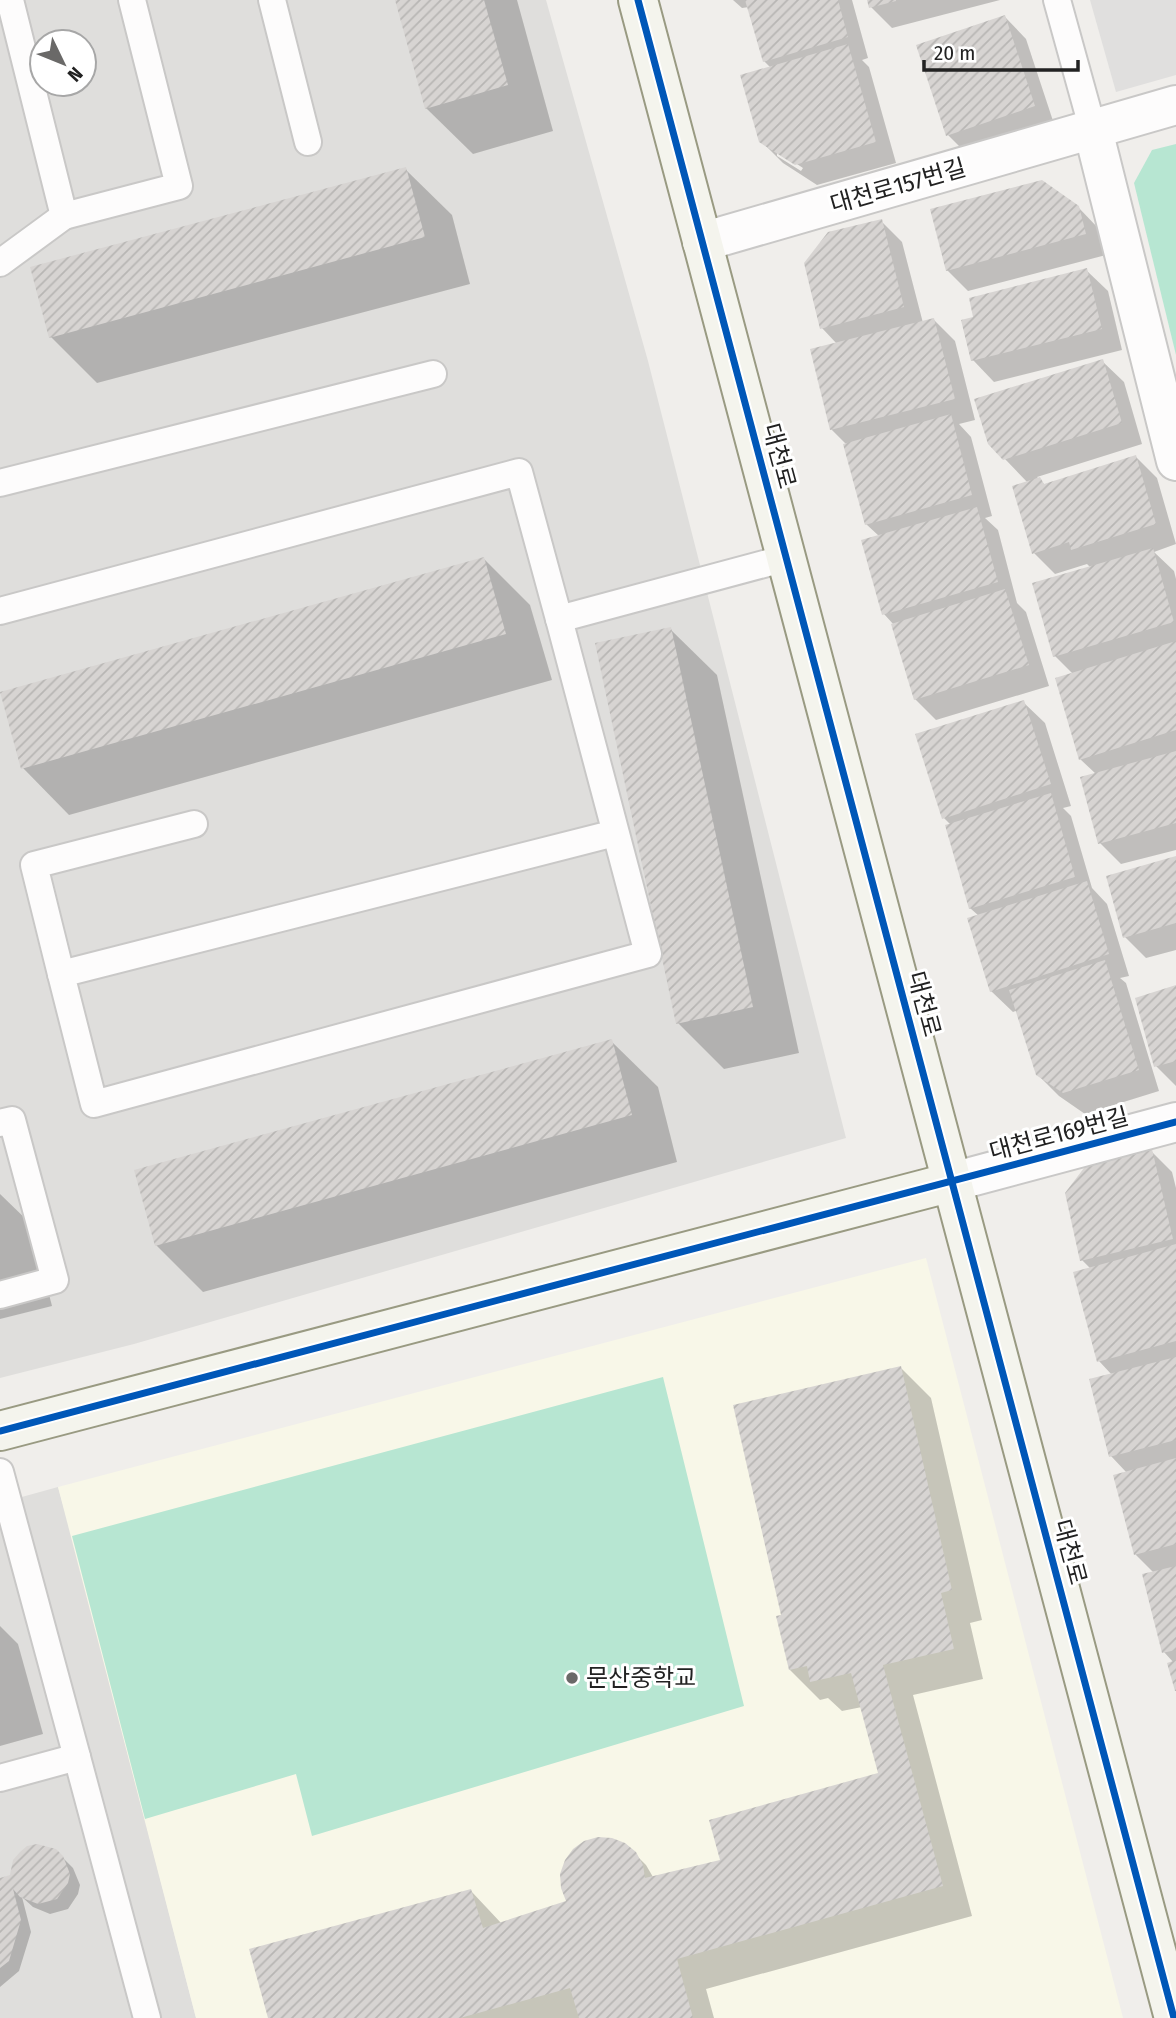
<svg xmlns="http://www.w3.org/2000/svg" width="1176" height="2018" font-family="'Fira Sans Condensed','Noto Sans KR',sans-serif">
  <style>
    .residential { fill: #dfdedc; fill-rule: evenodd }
    .education { fill: #f8f7e8 }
    .pitch { fill: #b7e6d2 }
    .parking { fill: #e0dfde }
    .shadow { fill: #0003; fill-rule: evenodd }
    .building { fill: url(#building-hatch) }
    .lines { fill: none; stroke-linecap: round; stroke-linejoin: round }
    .lane-casing { stroke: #c9c8c7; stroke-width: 30 }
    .street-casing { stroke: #c9c8c7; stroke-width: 42 }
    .secondary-casing { stroke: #999a82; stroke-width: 42 }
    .lane { stroke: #fdfcfc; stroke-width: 26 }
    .street { stroke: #fdfcfc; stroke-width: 38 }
    .secondary { stroke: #f4f4ed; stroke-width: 38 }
    .cycleway-casing { stroke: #fff; stroke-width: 11 }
    .cycleway { stroke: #0057b8; stroke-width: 7 }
    .poi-dot { fill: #6a6968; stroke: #fff; stroke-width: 2.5 }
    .labels { text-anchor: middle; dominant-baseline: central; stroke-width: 6; stroke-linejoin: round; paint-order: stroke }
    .street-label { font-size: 24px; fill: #222; stroke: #fff }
    .poi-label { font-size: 24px; fill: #222; stroke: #fff; text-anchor: start }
  </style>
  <defs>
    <pattern id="building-hatch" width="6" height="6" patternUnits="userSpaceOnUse" patternTransform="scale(1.75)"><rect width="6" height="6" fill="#d7d4d2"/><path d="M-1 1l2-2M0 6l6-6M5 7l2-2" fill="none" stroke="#b8b6b4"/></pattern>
  </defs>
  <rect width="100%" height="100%" fill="#f0eeeb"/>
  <g class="residential">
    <path d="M0 0H546L648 361 846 1138 134 1344 0 1378ZM42 42H84V84H42Z"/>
    <polygon points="58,1487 72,1536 196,2018 0,2018 0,1503"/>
  </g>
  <polygon class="education" points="926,1258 1123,2018 196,2018 58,1487"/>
  <g class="pitch">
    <polygon points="1176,144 1176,355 1134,183 1152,150"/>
    <polygon points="663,1377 744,1706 312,1836 296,1774 145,1819 72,1536"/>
  </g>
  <polygon class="parking" points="1090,0 1176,0 1176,75 1116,92"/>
  <g class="shadow">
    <polygon points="396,0 517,0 553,131 473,154 426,108"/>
    <path d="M733 0H852L868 58 862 60 869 67 896 163 817 185 783 163 761 141 771 68 764 61 749 7 742 8ZM777 151 803 168 801 171 777 156Z"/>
    <polygon points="869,0 1000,0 892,28 871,7"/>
    <polygon points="1005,17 1026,39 1055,127 969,156 948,135"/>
    <polygon points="405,169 452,215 470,284 97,383 51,337"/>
    <polygon points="1078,207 1099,229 1106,255 968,291 947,270"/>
    <polygon points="881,221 902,242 923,323 934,320 955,341 975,420 959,424 971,437 992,516 985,518 998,530 1017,603 1026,612 1049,686 936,720 915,699 894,625 884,614 879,536 866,524 846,444 831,429 837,344 822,328"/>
    <polygon points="1086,270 1108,291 1122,350 994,382 973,360 975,318"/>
    <polygon points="1102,361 1124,382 1142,444 1037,477 1045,485 1136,457 1157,478 1176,544 1154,552 1174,571 1176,579 1176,850 1121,864 1100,843 1096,774 1080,759 1073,674 1055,656 1091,568 1087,564 1055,574 1034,553 1028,483 1005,459"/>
    <polygon points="484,559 530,605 552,680 69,815 23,768"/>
    <polygon points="670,629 717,675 799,1053 724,1069 678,1023"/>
    <polygon points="1023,702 1045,723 1071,806 1063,808 1071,816 1092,888 1107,904 1129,976 1120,978 1126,983 1159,1091 1085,1114 1059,1096 1037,1074 1018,1010 1013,1012 991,991 979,916 970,908 951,825 944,818"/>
    <polygon points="1176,858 1176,950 1146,958 1125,937"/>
    <polygon points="1176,987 1176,1086 1156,1066"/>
    <polygon points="611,1041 658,1087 677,1162 203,1292 156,1245"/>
    <polygon points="1151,1151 1172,1172 1176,1188 1176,1687 1174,1663 1164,1652 1154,1573 1135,1554 1127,1473 1111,1456 1112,1375 1099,1361 1091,1269 1082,1260"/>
    <polygon points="0,1194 31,1224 52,1306 0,1319"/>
    <polygon points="901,1368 931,1398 982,1620 970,1623 983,1679 913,1695 972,1916 706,1989 714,2018 270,2018 471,1891 502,1924 569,1901 634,1853 646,1865 653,1877 722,1861 880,1774 862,1707 842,1711 828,1698 820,1700 790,1670 783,1616"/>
    <polygon points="0,1626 18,1644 43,1734 0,1746"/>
    <polygon points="62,1857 73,1868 80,1885 78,1894 68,1909 50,1914 33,1907 22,1897 31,1932 19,1971 0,1987 0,1880"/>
  </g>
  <g class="building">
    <polygon points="395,0 484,0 508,85 425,109"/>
    <polygon points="745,0 838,0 848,37 763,62"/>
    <polygon points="867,0 896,0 896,1 869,8"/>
    <polygon points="1005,15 1035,106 946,136 916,45"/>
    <polygon points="848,44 876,142 795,165 759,142 740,75"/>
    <polygon points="406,167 425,237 49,338 30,267"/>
    <polygon points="1042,180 1079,206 1086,234 946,271 930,209"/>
    <polygon points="882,219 904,307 820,329 804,263 828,232"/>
    <polygon points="1087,268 1102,329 971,361 961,320 973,317 969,298"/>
    <polygon points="934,318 955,399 830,430 810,349"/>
    <polygon points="1103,359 1122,423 1003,460 988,444 974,399"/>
    <polygon points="951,414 972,495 865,525 843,444"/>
    <polygon points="1136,455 1156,524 1071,550 1069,542 1032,554 1012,486 1040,477 1044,484"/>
    <polygon points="977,507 998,582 882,615 861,540"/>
    <polygon points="1153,548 1174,622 1053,657 1032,583"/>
    <polygon points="484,557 506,634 21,769 0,692"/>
    <polygon points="1005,589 1029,665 914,700 891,624"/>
    <polygon points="671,627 753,1007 676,1024 595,643"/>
    <polygon points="1176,641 1176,730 1079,760 1055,678"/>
    <polygon points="1024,700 1051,784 942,819 915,734"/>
    <polygon points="1176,751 1176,823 1098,844 1080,777"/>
    <polygon points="1051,793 1075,877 969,909 945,825"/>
    <polygon points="1176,856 1176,923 1123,938 1106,876"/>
    <polygon points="1087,881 1109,954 990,992 967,918"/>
    <polygon points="1105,960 1139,1070 1063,1093 1036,1075 1009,990"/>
    <polygon points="1176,985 1176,1061 1154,1067 1135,998"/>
    <polygon points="612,1039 632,1115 155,1246 134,1170"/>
    <polygon points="1152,1149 1173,1239 1080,1261 1065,1193 1087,1164"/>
    <polygon points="1176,1244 1176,1341 1097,1362 1073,1272"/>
    <polygon points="1176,1357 1176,1440 1109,1457 1089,1379"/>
    <polygon points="901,1366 952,1590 941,1593 954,1649 883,1665 943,1886 677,1959 693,2018 579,2018 570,1988 460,2018 268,2018 249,1949 471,1889 483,1928 566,1901 561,1888 560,1874 565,1860 573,1849 584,1841 598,1837 612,1838 625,1843 636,1852 643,1865 645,1878 720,1860 709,1820 878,1773 851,1673 810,1682 807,1666 789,1670 776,1616 781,1615 733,1405"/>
    <polygon points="1176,1458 1176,1544 1134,1555 1113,1475"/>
    <polygon points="1176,1566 1176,1650 1162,1653 1142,1574"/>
    <polygon points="1176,1660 1176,1691 1175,1691 1167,1663"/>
    <polygon points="37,1844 56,1849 63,1856 70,1874 68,1883 57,1899 38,1904 20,1897 13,1889 21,1920 9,1961 0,1968 0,1878 10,1875 13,1860 20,1852 27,1846"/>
  </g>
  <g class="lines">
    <defs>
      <g id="lane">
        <polyline points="10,0 64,216 179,186 132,0"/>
        <polyline points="272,0 308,142"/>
        <polyline points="1057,0 1093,130"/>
        <polyline points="0,263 64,216"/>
        <polyline points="0,483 433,374"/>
        <polyline points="0,611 519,472 559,619"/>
        <polyline points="615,833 61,974 94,1104 648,954 559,619 786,558"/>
        <polyline points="61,974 34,865 194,824"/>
        <polyline points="0,1123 12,1120 55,1280 0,1295"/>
        <polyline points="0,1472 77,1757 0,1778"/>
        <polyline points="77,1757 147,2018"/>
      </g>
      <g id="street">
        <polyline points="1093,130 1176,461"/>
        <polyline points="702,242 1176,105"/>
        <polyline points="952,1182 1176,1122"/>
      </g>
      <g id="secondary">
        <polyline points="638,0 1174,2018"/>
        <polyline points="0,1431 952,1182"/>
      </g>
    </defs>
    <use href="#lane" class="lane-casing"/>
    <use href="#street" class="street-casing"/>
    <use href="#secondary" class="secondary-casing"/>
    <use href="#lane" class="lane"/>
    <use href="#street" class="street"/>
    <use href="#secondary" class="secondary"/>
    <defs>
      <g id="cycleway">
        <polyline points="638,0 1174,2018"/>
        <polyline points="0,1431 1176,1122"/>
      </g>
    </defs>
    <use href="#cycleway" class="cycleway-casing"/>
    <use href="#cycleway" class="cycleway"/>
  </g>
  <circle class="poi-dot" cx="572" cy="1678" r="7"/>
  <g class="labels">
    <g class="street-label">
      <text transform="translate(898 186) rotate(-16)">대천로157번길</text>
      <text transform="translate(779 456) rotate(75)">대천로</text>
      <text transform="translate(924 1004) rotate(75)">대천로</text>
      <text transform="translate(1059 1134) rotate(-15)">대천로169번길</text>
      <text transform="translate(1070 1552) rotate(75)">대천로</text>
    </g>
    <g class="poi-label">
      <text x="586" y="1678">문산중학교</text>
    </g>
  </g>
  <g transform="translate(63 63) rotate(133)"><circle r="33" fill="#ffffff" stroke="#a7a7a7" stroke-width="2"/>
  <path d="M0-5L12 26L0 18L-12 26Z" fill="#6a6968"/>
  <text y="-10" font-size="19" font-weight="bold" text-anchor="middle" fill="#222222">N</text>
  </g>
  <path d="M924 60v10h154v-10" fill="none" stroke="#222222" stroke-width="3.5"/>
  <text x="934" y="60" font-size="21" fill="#222222" stroke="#ffffff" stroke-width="5" paint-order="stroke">20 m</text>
</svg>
